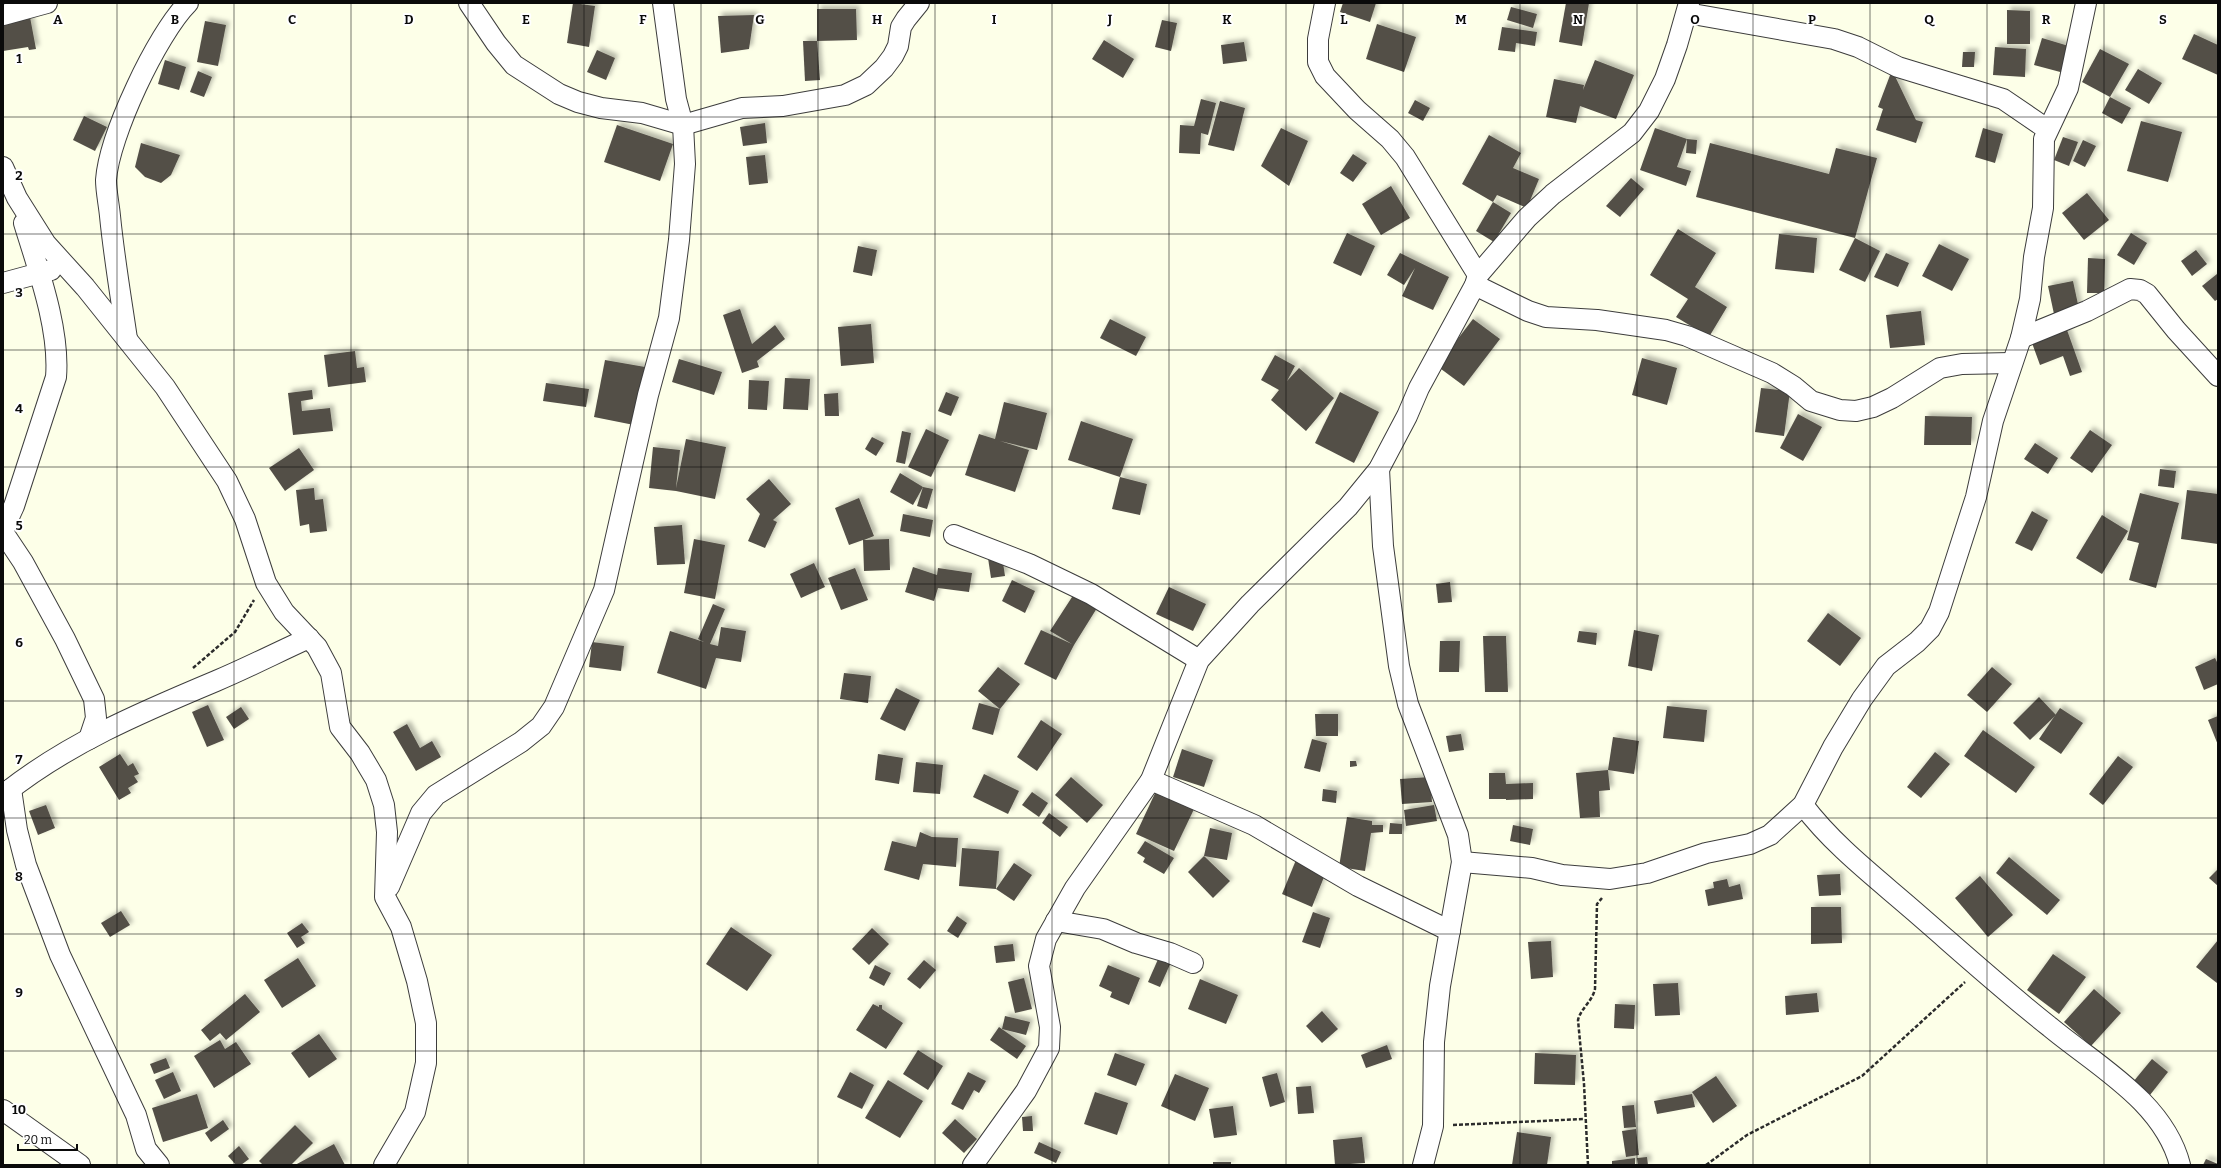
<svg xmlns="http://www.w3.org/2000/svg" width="2221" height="1168" font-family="Bitter,serif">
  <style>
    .building { fill: #534f47; filter: url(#shadow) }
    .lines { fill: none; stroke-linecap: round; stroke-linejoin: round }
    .minor-casing { stroke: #3d3d3d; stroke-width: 22 }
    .path { stroke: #2c2c2c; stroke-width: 2.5; stroke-dasharray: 4 2; stroke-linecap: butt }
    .minor { stroke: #fff; stroke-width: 20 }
    .grid { fill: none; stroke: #0a0a0a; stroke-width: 1; stroke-opacity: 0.55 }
    .grid-label { font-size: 13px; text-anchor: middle; font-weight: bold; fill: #0a0a0a; stroke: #fff; stroke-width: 4; stroke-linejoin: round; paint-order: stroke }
  </style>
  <defs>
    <filter id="shadow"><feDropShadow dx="3.5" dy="-3.5" stdDeviation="2" flood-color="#0004"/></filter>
  </defs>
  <rect width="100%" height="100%" fill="#fdffe8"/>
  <g class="building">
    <polygon points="573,3 595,6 589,47 567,43"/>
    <polygon points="1343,3 1376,3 1370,22 1340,12"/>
    <polygon points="1566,3 1589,3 1582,46 1559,42"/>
    <polygon points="1511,7 1537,14 1533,28 1507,20"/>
    <polygon points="817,9 856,9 857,40 817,41"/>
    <polygon points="2007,10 2030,11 2030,44 2007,44"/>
    <polygon points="754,15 749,49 721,53 718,16"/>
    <polygon points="30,17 36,49 29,50 28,47 3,51 3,21"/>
    <polygon points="1162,20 1177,23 1171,51 1155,47"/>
    <polygon points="205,21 226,25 218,66 197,62"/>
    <polygon points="1377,24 1416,37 1404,72 1366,59"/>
    <polygon points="1502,27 1537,32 1535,46 1516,43 1515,52 1498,50"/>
    <polygon points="2194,34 2218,45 2218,75 2182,59"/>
    <polygon points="2042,38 2072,47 2064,73 2034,65"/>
    <polygon points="1104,40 1134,59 1123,78 1092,59"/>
    <polygon points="803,41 817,41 820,80 805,81"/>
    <polygon points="1244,42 1247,61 1223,64 1221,45"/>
    <polygon points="1995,47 2026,49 2025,77 1993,75"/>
    <polygon points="2100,49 2129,64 2110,97 2082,82"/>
    <polygon points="597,50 615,58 606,80 587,72"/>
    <polygon points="1963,52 1975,52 1974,67 1962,67"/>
    <polygon points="165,60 186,67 179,90 158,84"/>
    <polygon points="1595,60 1634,75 1616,119 1580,106 1576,123 1546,117 1554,79 1584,85 1583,90"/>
    <polygon points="2138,69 2162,83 2149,104 2125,90"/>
    <polygon points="1892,70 1916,120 1923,122 1916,143 1876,130 1883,109 1878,107"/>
    <polygon points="198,71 212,77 204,97 190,92"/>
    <polygon points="2110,97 2131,108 2122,124 2102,113"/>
    <polygon points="1201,99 1216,103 1208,135 1201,133 1200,154 1179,153 1180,125 1194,126"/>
    <polygon points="1415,100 1430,108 1423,121 1408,113"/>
    <polygon points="1220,101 1245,108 1234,151 1208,145"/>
    <polygon points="84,116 107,127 95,151 73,140"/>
    <polygon points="2141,121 2182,132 2168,182 2127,171"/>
    <polygon points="765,123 767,143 743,146 740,127"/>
    <polygon points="617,125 673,144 660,181 604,162"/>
    <polygon points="1281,128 1308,141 1289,186 1261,166"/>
    <polygon points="1655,128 1687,139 1677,167 1691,171 1686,186 1640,170"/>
    <polygon points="1983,128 2003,134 1995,163 1975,157"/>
    <polygon points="1489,135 1521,153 1513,168 1539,179 1527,208 1497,195 1493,202 1462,184"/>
    <polygon points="2063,137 2078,142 2069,166 2054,160"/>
    <polygon points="1687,139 1697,140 1696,154 1686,153"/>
    <polygon points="2083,140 2096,146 2085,167 2073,161"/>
    <polygon points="141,143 180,155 171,175 161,183 145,177 135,167"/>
    <polygon points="1710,143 1829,174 1836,148 1877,158 1855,238 1696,197"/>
    <polygon points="1353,154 1367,163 1353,182 1340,173"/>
    <polygon points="765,155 768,183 749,185 746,157"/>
    <polygon points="1631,178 1644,189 1620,217 1606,206"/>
    <polygon points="1391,186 1410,218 1381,235 1362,204"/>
    <polygon points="2087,193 2109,220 2084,240 2062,213"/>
    <polygon points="1493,202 1511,213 1494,242 1476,231"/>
    <polygon points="1678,229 1716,253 1695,287 1727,307 1709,337 1676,317 1688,299 1650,275"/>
    <polygon points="1347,233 1375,246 1361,276 1333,263"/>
    <polygon points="2131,233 2147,243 2134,265 2117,255"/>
    <polygon points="1779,234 1817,238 1814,273 1775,269"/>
    <polygon points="1855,238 1880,251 1865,282 1839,270"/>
    <polygon points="1939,244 1969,259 1952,291 1922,276"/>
    <polygon points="858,246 877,250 872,276 853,272"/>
    <polygon points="2196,250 2207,264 2192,276 2181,261"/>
    <polygon points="1400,253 1449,277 1433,310 1402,296 1415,268 1404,285 1387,275"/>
    <polygon points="1886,253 1909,263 1898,287 1874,277"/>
    <polygon points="2088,258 2105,259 2104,293 2087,293"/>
    <polygon points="2217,274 2218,299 2215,301 2202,286"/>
    <polygon points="2073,281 2079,309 2054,314 2048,286"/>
    <polygon points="740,309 752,344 775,325 785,339 757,361 759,367 742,373 723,315"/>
    <polygon points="1921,311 1925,345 1890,348 1886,315"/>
    <polygon points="1110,319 1146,337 1136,356 1100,338"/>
    <polygon points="1473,319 1500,339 1464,386 1437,366"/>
    <polygon points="871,324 874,363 841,366 838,327"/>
    <polygon points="2067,330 2082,372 2070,376 2063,356 2040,365 2032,343"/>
    <polygon points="355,351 357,368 364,367 366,382 328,387 324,355"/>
    <polygon points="1275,355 1295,366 1287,381 1299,368 1334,398 1306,431 1271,400 1279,390 1261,380"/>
    <polygon points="1642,358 1677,368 1667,405 1632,395"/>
    <polygon points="679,359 722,372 714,395 672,382"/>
    <polygon points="605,360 645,367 634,425 594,417"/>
    <polygon points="785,378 810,379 808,410 783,409"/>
    <polygon points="749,380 769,381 767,410 748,409"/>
    <polygon points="546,383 589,389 586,407 543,401"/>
    <polygon points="1761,388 1790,391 1784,436 1755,432"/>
    <polygon points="312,390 313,399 301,401 302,411 330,408 333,431 293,435 288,393"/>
    <polygon points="946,392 959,397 951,416 938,411"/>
    <polygon points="1340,392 1379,412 1354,463 1315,443"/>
    <polygon points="838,393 839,416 825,416 824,394"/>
    <polygon points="1004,402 1047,413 1037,450 1000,441 1029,450 1015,492 965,475 979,434 995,439"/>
    <polygon points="1798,414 1822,427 1803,461 1780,448"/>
    <polygon points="1925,416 1972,417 1971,445 1924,445"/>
    <polygon points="1081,421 1133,439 1120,477 1068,460"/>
    <polygon points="926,429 949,440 931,477 908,467"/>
    <polygon points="2090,430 2112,445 2092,473 2070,458"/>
    <polygon points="902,431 911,433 905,464 896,462"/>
    <polygon points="872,437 884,443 876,456 865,449"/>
    <polygon points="686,439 726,447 715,499 676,491 649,488 653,447 680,450 676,488"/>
    <polygon points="2035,443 2058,458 2048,474 2024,459"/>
    <polygon points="299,448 314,470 285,491 269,468"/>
    <polygon points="2160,469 2176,471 2174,488 2158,486"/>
    <polygon points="900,473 923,487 933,489 927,509 917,506 923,487 913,505 890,492"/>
    <polygon points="1120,477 1147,484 1140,515 1112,509"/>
    <polygon points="769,479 791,504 773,520 777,522 765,548 748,541 760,514 746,499"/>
    <polygon points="314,488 315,500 323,499 327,531 310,533 309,524 300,526 296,490"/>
    <polygon points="2187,490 2218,494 2218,544 2181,539"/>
    <polygon points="2140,493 2179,503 2156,588 2129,580 2139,543 2127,540"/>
    <polygon points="859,498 874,536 864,540 889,539 890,570 864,571 863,540 849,545 835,508"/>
    <polygon points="2032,511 2048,520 2032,551 2015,543"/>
    <polygon points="903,514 933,520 930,537 900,531"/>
    <polygon points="2102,515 2128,531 2102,574 2076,558"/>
    <polygon points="682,525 685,564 657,565 654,527"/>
    <polygon points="694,539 725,545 715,599 684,593"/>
    <polygon points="1002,556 1005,576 991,578 988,558"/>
    <polygon points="814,563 825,587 801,598 790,574"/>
    <polygon points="913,567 937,575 938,568 972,573 969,592 938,588 934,601 905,592"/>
    <polygon points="855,568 868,600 841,610 828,578"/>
    <polygon points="1012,580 1035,591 1025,613 1002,601"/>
    <polygon points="1450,582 1452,602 1438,603 1436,584"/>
    <polygon points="1169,587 1206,604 1193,631 1156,614"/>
    <polygon points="1074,594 1097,608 1074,645 1056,680 1024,664 1041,630 1072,644 1050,631"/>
    <polygon points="713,604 725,609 710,644 718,646 721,627 746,631 741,662 716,658 706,689 657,673 670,631 704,642 698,639"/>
    <polygon points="1828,613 1861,638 1840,666 1807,641"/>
    <polygon points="1634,630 1659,635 1652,671 1628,666"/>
    <polygon points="1579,631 1597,633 1596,645 1577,642"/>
    <polygon points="1483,636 1506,636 1508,692 1485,692"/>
    <polygon points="1440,641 1460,641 1459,672 1439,672"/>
    <polygon points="592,642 624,646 621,671 589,667"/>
    <polygon points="2215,658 2218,664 2218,684 2204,690 2195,667"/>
    <polygon points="998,667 1020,684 1000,709 993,735 972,729 979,703 1000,709 978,691"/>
    <polygon points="1992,667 2012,684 1987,712 1967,695"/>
    <polygon points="844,673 871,676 868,703 840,699"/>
    <polygon points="896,688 920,700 905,731 880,719"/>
    <polygon points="2039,697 2056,715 2030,740 2013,723"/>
    <polygon points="208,705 224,740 207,747 192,712"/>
    <polygon points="1667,706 1707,710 1704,742 1663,738"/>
    <polygon points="241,707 249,719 234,729 226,717"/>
    <polygon points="2060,708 2083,723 2061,754 2039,739"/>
    <polygon points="1315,714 1338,714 1338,736 1316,736"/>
    <polygon points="2218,716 2218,745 2208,720"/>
    <polygon points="1041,720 1062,734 1037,771 1017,757"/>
    <polygon points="407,724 420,748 432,741 441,757 416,771 393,732"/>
    <polygon points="1983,730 2035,767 2016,793 1964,756"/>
    <polygon points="1461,734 1464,750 1449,752 1446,736"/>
    <polygon points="1613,737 1639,741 1634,774 1608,770"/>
    <polygon points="1312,739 1327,743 1320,772 1304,768"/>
    <polygon points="1182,749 1213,760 1204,787 1173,777"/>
    <polygon points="1935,752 1950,764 1921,798 1907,787"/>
    <polygon points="120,754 128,766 133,763 139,774 134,776 138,782 128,788 131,793 119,800 99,767"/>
    <polygon points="878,754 903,758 899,784 875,780"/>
    <polygon points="2118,756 2133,767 2103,805 2089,794"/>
    <polygon points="1350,761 1356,761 1357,766 1350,767"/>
    <polygon points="916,762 943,765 940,794 913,792"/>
    <polygon points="1608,770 1610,790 1599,791 1600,817 1580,818 1576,773"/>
    <polygon points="1489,773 1505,773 1506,784 1533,783 1533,799 1506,800 1506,792 1506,799 1489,799"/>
    <polygon points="984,774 1019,791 1008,814 973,797"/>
    <polygon points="1071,777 1103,805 1087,823 1055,795"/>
    <polygon points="1430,777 1432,802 1402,804 1400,779"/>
    <polygon points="1157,789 1195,807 1174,851 1136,834"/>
    <polygon points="1323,789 1337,791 1336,803 1322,801"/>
    <polygon points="1032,792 1048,803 1039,817 1022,805"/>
    <polygon points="46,805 55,828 38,835 29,811"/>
    <polygon points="1434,805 1437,821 1406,826 1404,810"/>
    <polygon points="1049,813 1068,827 1060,837 1042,823"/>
    <polygon points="1347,817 1372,821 1372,825 1383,825 1383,832 1371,833 1365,871 1339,867"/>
    <polygon points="1390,823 1402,824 1402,834 1389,834"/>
    <polygon points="1513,825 1533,829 1530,845 1510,841"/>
    <polygon points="1210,828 1232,833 1227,860 1204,856"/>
    <polygon points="920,832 932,837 958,838 956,867 923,864 919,880 884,870 892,841 916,847"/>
    <polygon points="1145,841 1174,858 1164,874 1143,862 1145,858 1137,853"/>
    <polygon points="962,848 999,851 996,889 1014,863 1032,875 1014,901 996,889 959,886"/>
    <polygon points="1204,856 1230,881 1213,898 1188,872"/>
    <polygon points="2009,857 2060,900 2047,915 1996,873"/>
    <polygon points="1296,860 1326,872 1312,907 1282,894"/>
    <polygon points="2218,869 2218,886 2209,878"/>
    <polygon points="1840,874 1841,895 1819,896 1817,875"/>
    <polygon points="1980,876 2013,915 1988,937 1955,898"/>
    <polygon points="1727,879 1729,887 1740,884 1743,899 1708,906 1705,890 1714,888 1713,882"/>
    <polygon points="1811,907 1841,907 1842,943 1811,944"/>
    <polygon points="121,911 130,925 110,937 101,923"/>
    <polygon points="1313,912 1330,918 1320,948 1302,942"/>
    <polygon points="957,916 967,923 958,938 947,931"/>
    <polygon points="302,923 309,932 301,937 305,943 297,948 287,933"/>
    <polygon points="731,927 772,955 747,991 706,964"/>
    <polygon points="872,928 889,944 869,965 852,949"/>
    <polygon points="2218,940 2218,982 2217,983 2196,967"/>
    <polygon points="1551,941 1553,977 1531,979 1528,942"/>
    <polygon points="1013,944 1015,961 996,963 994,946"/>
    <polygon points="2053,954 2086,977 2059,1014 2027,990"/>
    <polygon points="1159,957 1171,962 1160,987 1148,982"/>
    <polygon points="298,958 316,986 282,1008 264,980"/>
    <polygon points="924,960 936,970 920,989 907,979"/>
    <polygon points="875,965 891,973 884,986 869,978"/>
    <polygon points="1108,965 1140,978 1129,1005 1110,997 1112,992 1099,986"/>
    <polygon points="1024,978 1032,1009 1015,1013 1008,982"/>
    <polygon points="1200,979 1238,995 1226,1024 1188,1009"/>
    <polygon points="1678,983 1680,1015 1655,1016 1653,984"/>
    <polygon points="2094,989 2121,1013 2091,1046 2064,1022"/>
    <polygon points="1817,993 1819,1012 1786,1015 1785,996"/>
    <polygon points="245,994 260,1012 226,1040 220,1033 210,1041 201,1030"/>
    <polygon points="873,1004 879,1007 879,1005 882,1005 882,1009 903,1023 886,1049 856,1030"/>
    <polygon points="1615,1004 1635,1005 1634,1029 1614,1028"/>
    <polygon points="1322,1011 1338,1029 1322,1043 1306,1026"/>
    <polygon points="1005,1016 1030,1022 1026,1035 1002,1029"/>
    <polygon points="999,1027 1026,1046 1017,1059 990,1040"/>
    <polygon points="319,1034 337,1059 309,1078 291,1053"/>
    <polygon points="220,1040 225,1049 236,1042 251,1064 214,1088 194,1056"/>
    <polygon points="1387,1045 1392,1059 1366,1068 1361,1055"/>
    <polygon points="918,1050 943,1066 928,1090 903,1074"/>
    <polygon points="1115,1053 1145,1064 1136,1086 1107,1075"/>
    <polygon points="1535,1053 1576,1055 1575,1085 1534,1084"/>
    <polygon points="166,1058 170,1068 154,1074 150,1064"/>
    <polygon points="2152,1059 2168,1072 2150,1095 2133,1082"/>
    <polygon points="173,1072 181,1091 164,1099 155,1080"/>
    <polygon points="850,1072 874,1085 862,1109 837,1097"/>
    <polygon points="968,1072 986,1081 979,1093 974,1090 963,1110 951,1104"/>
    <polygon points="1277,1073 1285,1102 1270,1107 1262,1077"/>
    <polygon points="1175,1074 1209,1088 1195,1121 1161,1106"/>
    <polygon points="1716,1076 1737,1106 1713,1123 1692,1092"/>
    <polygon points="888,1080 923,1101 900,1138 865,1118"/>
    <polygon points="1311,1086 1314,1113 1298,1114 1296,1087"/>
    <polygon points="1095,1092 1128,1103 1117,1135 1084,1124"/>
    <polygon points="197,1094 208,1128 163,1142 152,1108"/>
    <polygon points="1692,1094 1695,1107 1657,1114 1654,1101"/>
    <polygon points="1634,1105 1636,1127 1624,1128 1622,1106"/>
    <polygon points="1233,1106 1237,1135 1214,1138 1209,1109"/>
    <polygon points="1032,1116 1033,1131 1023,1131 1022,1117"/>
    <polygon points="955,1119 977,1139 964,1153 942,1133"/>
    <polygon points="223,1120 229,1129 211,1142 205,1133"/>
    <polygon points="295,1125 313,1143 291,1165 263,1165 259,1161"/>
    <polygon points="1636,1129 1639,1155 1626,1157 1622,1131"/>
    <polygon points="1517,1132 1551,1137 1547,1165 1512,1165"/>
    <polygon points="1362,1137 1365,1163 1335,1165 1333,1140"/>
    <polygon points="1039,1142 1061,1152 1056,1163 1034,1153"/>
    <polygon points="334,1144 345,1165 295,1165"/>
    <polygon points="239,1146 249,1159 241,1165 236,1165 228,1156"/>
    <polygon points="1647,1157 1648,1165 1638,1165 1637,1158"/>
    <polygon points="1635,1158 1635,1165 1612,1165 1612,1161"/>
    <polygon points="2206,1159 2218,1164 2218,1165 2203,1165"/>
    <rect x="1213" y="1162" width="18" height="3"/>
  </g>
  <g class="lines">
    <defs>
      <g id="minor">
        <polyline points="469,3 496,43 514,65 559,94 578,102 601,108 642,113 683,125 742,108 783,106 845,95 866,85 884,68 893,56 898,46 901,27 906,19 919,3"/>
        <polyline points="1325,3 1318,39 1318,62 1325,76 1357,110 1390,139 1405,157 1478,275"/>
        <polyline points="1687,13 1834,39 1858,47 1898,67 2003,99 2047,129"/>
        <polyline points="3,15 47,3"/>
        <polyline points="3,167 17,198 46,244 85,287 165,387 227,481 245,519 266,583 284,612 317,647 331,673 340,727 360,753 376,780 384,805 387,832 385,897 401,927 417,981 426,1023 426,1063 415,1112 384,1165"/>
        <polyline points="3,283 51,270"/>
        <polyline points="1475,285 1528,311 1546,317 1597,320 1666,330 1687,336 1772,373 1793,386 1811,401 1840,410 1856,411 1873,407 1892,398 1940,368 1962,364 2011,363"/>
        <polyline points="2021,338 2087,311 2130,289 2140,290 2147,294 2176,330 2218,376"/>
        <path d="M127 339C121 298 114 257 110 216 109 205 106 191 106 180 109 136 157 34 188 3"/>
        <polyline points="1379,469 1383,546 1399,666 1408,704 1458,835 1462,862 1440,986 1434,1042 1433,1126 1423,1165"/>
        <path d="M3 530 14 506 56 377C60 329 38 269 24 223"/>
        <polyline points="3,532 23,562 65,639 94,699 96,718 89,739"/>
        <polyline points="954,535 1029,564 1091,594 1199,660"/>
        <polyline points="1151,780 1254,825 1358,886 1450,931"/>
        <polyline points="11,789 17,830 26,865 60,955 136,1115 146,1149 159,1165"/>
        <path d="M3 795C66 744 142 712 216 681 247 668 278 652 309 638"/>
        <path d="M1803 805C1834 846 1875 877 1914 911 1959 950 2003 990 2050 1027 2097 1066 2164 1102 2180 1165"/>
        <polyline points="1462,862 1532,868 1562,875 1610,879 1647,873 1706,853 1750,844 1770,835 1803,805 1833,747 1862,699 1886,666 1917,642 1930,629 1939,612 1976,497 1993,421 2021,338 2030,299 2034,257 2043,208 2044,139 2068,88 2086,3"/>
        <polyline points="389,887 421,813 436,795 521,742 541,726 554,707 604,590 648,395 669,318 679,240 685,164 683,125 676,99 663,3"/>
        <polyline points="1056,921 1103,929 1136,943 1170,953 1193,963"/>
        <polyline points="3,1110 80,1165"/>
        <polyline points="973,1165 1026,1091 1049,1048 1050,1027 1039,966 1046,939 1075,888 1151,780 1199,660 1250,604 1348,507 1379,469 1407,416 1419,388 1475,285 1478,275 1527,218 1553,194 1632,133 1649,111 1665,79 1677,45 1689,3"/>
      </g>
    </defs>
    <use href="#minor" class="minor-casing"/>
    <g class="path">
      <polyline points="193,668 235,632 254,600"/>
      <polyline points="1453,1125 1584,1119"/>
      <path d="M1588 1165 1584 1084 1578 1020C1581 1008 1592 1002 1595 989L1597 904 1602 898"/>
      <polyline points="1706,1165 1747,1135 1862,1076 1965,982"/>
    </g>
    <use href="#minor" class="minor"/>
  </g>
  <path class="grid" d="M117 3V1165M234 3V1165M351 3V1165M468 3V1165M584 3V1165M701 3V1165M818 3V1165M935 3V1165M1052 3V1165M1169 3V1165M1286 3V1165M1403 3V1165M1520 3V1165M1637 3V1165M1753 3V1165M1870 3V1165M1987 3V1165M2104 3V1165M3 117H2218M3 234H2218M3 350H2218M3 467H2218M3 584H2218M3 701H2218M3 818H2218M3 934H2218M3 1051H2218"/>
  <g class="grid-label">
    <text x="58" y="24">A</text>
    <text x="175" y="24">B</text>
    <text x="292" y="24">C</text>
    <text x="409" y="24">D</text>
    <text x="526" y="24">E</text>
    <text x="643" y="24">F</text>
    <text x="760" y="24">G</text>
    <text x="877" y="24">H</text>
    <text x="994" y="24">I</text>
    <text x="1110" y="24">J</text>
    <text x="1227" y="24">K</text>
    <text x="1344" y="24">L</text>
    <text x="1461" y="24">M</text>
    <text x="1578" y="24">N</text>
    <text x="1695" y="24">O</text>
    <text x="1812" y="24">P</text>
    <text x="1929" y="24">Q</text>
    <text x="2046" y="24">R</text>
    <text x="2163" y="24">S</text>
    <text x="19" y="63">1</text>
    <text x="19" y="180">2</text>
    <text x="19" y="297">3</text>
    <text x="19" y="413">4</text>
    <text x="19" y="530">5</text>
    <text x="19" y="647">6</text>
    <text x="19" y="764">7</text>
    <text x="19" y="881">8</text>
    <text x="19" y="997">9</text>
    <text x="19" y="1114">10</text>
  </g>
  <rect width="2221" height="1168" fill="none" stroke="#0a0a0a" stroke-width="8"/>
  <path d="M18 1144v6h59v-6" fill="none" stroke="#0a0a0a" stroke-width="2"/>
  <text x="24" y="1144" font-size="12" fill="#0a0a0a" stroke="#ffffff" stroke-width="3" paint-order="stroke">20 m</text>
</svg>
